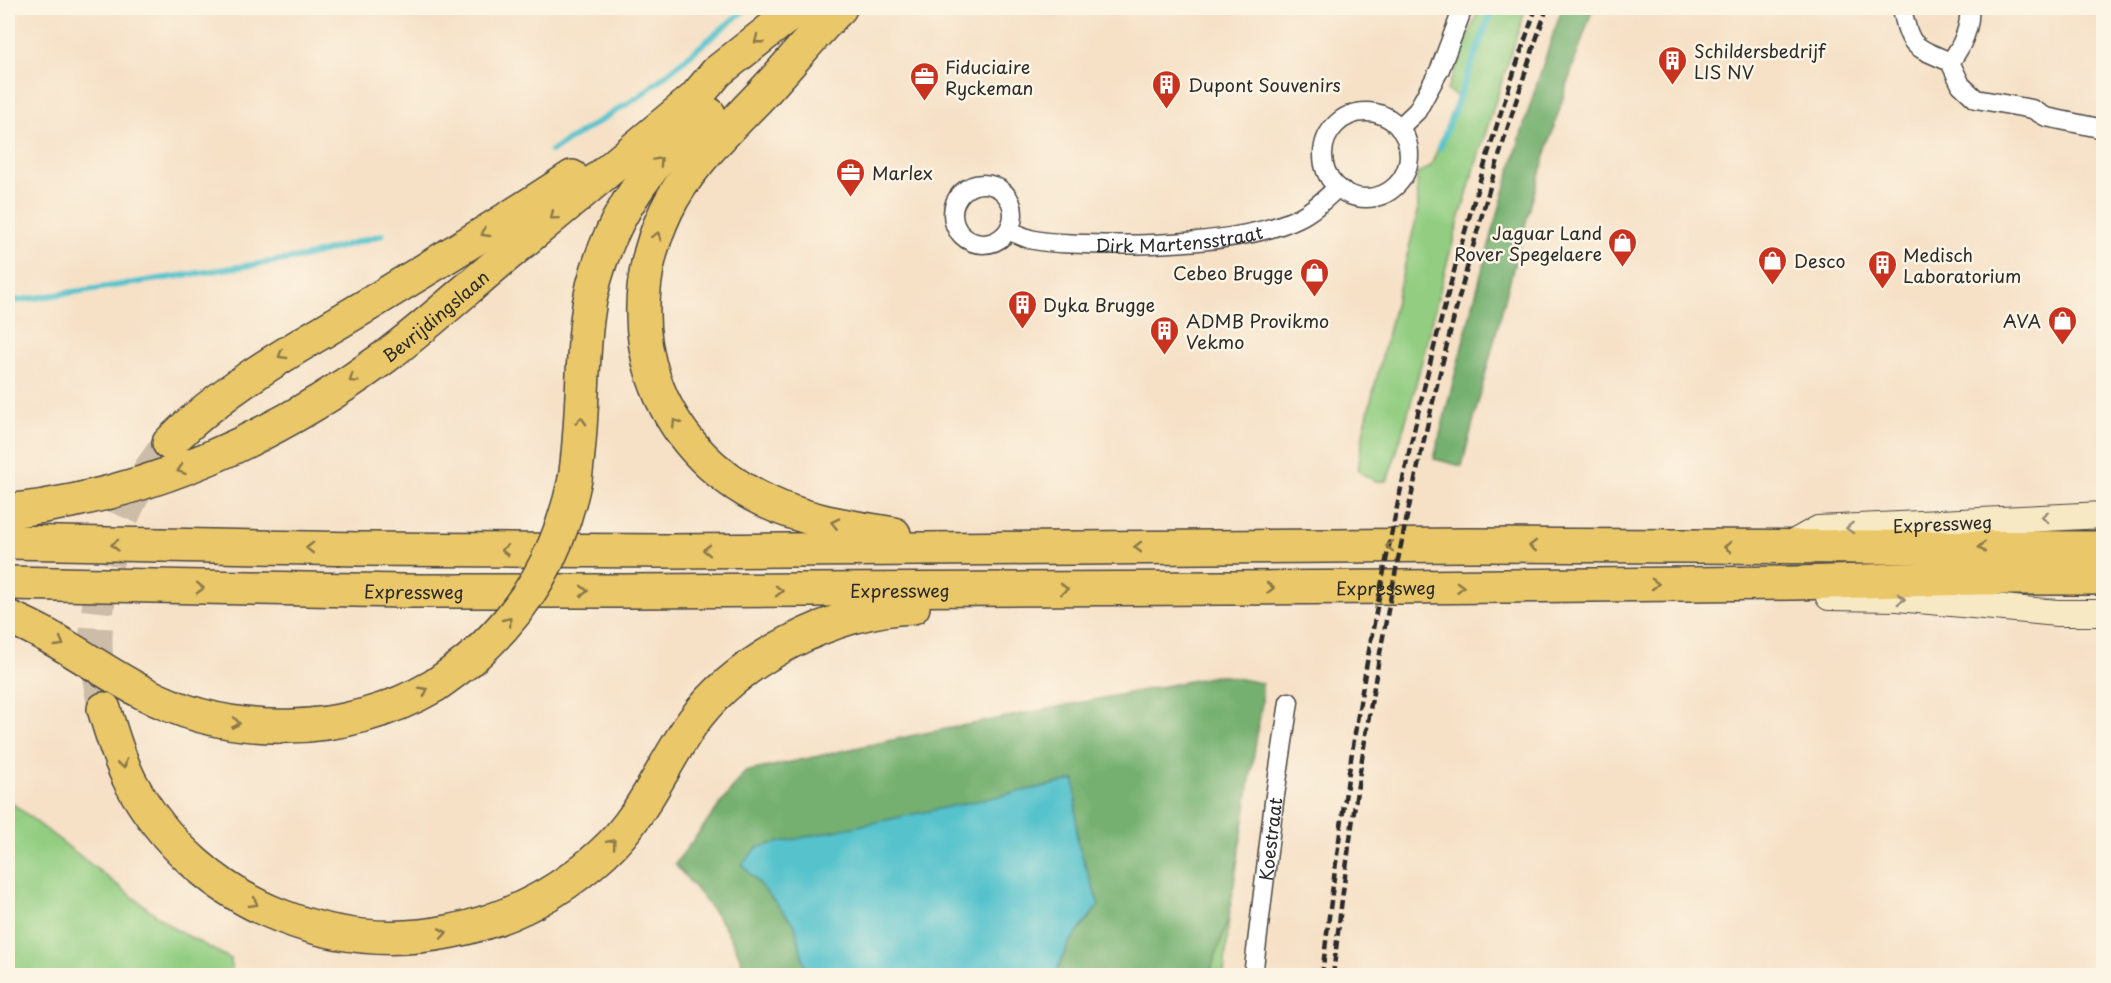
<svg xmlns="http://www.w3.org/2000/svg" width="2111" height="983" font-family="'Playpen Sans',sans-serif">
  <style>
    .green { fill: #92cd81; stroke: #5e7c56; stroke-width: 1.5 }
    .forest { fill: #75b06f; stroke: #506e4d; stroke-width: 1.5 }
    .water { fill: #55c2cc; stroke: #40767c; stroke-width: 1.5 }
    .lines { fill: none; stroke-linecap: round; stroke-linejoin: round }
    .stream { stroke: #55c2cc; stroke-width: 6 }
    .highway-tunnel { stroke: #cdbda8; stroke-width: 33; stroke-dasharray: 33 16; stroke-linecap: butt }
    .street-casing { stroke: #494642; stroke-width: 21 }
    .secondary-casing { stroke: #494642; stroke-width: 28 }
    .highway-casing { stroke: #494642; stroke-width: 36 }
    .street { stroke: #fff; stroke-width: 18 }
    .secondary { stroke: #f7e9c3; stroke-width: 26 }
    .highway { stroke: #eac769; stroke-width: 33 }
    .rail { stroke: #2b2b2b; stroke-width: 4.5; stroke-dasharray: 9 4.5; stroke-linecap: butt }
    .highway-bridge-casing { stroke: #494642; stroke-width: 36; stroke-linecap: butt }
    .highway-bridge { stroke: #eac769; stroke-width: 33 }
    .oneway { stroke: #8a794a }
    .oneway2 { stroke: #918a77 }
    .labels { text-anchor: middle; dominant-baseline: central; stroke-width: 5; stroke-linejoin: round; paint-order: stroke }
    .poi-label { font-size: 18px; fill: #2b2b2b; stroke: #fcf5e5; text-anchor: start }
    .street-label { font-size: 18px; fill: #2b2b2b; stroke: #fcf5e5 }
  </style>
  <rect width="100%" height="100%" fill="#fcf5e5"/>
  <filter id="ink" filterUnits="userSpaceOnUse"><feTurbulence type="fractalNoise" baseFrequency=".0167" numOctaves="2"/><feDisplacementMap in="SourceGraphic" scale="12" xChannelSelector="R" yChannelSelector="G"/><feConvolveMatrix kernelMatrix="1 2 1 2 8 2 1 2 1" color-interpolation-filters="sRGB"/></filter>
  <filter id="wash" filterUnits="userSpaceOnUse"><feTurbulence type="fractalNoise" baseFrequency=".008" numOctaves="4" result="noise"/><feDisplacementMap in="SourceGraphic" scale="24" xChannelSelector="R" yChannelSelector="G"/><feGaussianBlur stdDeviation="1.35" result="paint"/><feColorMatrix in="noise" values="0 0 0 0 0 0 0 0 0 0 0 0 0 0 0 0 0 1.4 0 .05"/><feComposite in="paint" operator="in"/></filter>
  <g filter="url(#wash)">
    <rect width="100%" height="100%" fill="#f6e1c7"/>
    <g class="green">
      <path d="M1479 8H1526C1499 89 1473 170 1450 252 1429 328 1413 406 1387 481H1375L1358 471 1364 429 1418 212 1417 174 1431 166 1457 96 1447 91Z"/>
      <polygon points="8,800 173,928 231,959 232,975 8,975"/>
      <polygon points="1229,917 1224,975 1209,975"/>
    </g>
    <g class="forest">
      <path d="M1562 8H1593C1540 158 1501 312 1462 466L1434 459C1471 307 1511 156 1562 8Z"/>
      <path d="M1220 675 1262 683V702L1229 917 1209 975H1055L1068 945 1099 905 1077 841 1075 780 742 864 795 925 807 975H745C738 935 700 895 675 864L745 772 915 735Z"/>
    </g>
    <polygon class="water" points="1075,780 1077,841 1099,905 1068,945 1055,975 807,975 795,925 742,864 758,847"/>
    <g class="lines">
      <g class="stream">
        <polyline points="1440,148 1493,8"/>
        <polyline points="551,151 640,96 747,8"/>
        <polyline points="8,302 304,257 382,235"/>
      </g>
    </g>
  </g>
  <g filter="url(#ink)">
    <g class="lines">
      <path class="highway-tunnel" d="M104 709C102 694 98 678 97 663 92 609 106 550 130 501 141 481 155 462 169 443"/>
      <defs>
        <g id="street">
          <path d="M1902 8C1910 49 1914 46 1950 62L1961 85 1976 99 2032 109 2046 117 2104 129"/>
          <path d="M1950 62C1962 47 1971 26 1969 8"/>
          <circle cx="1366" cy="155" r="43"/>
          <polyline points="1399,128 1417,111 1440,69 1463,8"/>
          <circle cx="983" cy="214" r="30"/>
          <path id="s1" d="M1009 231C1016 233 1023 237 1030 239 1048 244 1067 243 1085 244 1144 246 1244 244 1298 218 1313 211 1325 199 1337 188"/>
          <path id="s2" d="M1253 976 1274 802 1289 702"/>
        </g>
        <g id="secondary">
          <path id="s3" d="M1788 546 1818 529 2104 515"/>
          <polyline points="1829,597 1898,598 2057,613 2104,613"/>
        </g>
        <g id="highway">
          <path d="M840 8C816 31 796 57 773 82 738 121 689 162 666 211 613 323 653 448 767 502 806 521 852 527 894 534"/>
          <path d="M169 443C229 383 299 346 371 303 438 262 506 221 572 177"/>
          <path d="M575 479C583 426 581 373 587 320 593 264 618 211 653 167 669 147 690 131 709 114"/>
          <path id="s4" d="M8 511C146 496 273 439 385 357 425 327 462 293 500 261 565 207 630 152 695 98L717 72 798 8"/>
          <polyline points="8,542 360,549 669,551 1469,545 2104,548"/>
          <path id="s5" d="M8 583 402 591H626L1401 587 1794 583 1976 578H2104"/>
          <path d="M8 617C56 636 96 668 142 692 231 740 346 737 434 686 445 679 456 670 467 662"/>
          <path d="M104 709C112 734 119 760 131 783 164 843 218 892 281 916 392 960 515 934 603 853 642 818 662 766 692 723 738 659 834 610 913 607"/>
        </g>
      </defs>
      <use href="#street" class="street-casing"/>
      <use href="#secondary" class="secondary-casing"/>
      <use href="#highway" class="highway-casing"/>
      <use href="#street" class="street"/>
      <use href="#secondary" class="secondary"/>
      <use href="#highway" class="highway"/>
      <g class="rail">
        <path d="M1322 976C1359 647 1426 320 1536 8"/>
        <path d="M1333 976C1358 746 1401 518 1460 294 1486 198 1514 102 1547 8"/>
      </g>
      <defs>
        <path id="highway-bridge" d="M467 662C526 612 559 554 575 479"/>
      </defs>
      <use href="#highway-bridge" class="highway-bridge-casing"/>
      <use href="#highway-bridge" class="highway-bridge"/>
    </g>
    <defs><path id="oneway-chevron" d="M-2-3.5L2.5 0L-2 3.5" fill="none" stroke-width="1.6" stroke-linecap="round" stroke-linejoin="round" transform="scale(1.5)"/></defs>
    <g class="oneway">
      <use href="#oneway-chevron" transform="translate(758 40) rotate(142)"/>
      <use href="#oneway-chevron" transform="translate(659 161) rotate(-47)"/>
      <use href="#oneway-chevron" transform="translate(554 216) rotate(140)"/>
      <use href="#oneway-chevron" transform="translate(485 233) rotate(149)"/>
      <use href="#oneway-chevron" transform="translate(657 236) rotate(-69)"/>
      <use href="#oneway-chevron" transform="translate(282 355) rotate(149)"/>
      <use href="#oneway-chevron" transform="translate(353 379) rotate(145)"/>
      <use href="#oneway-chevron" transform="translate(581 421) rotate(-87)"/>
      <use href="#oneway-chevron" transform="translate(676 423) rotate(-122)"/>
      <use href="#oneway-chevron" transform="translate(181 470) rotate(161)"/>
      <use href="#oneway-chevron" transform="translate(835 523) rotate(-167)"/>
      <use href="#oneway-chevron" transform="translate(115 545) rotate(-179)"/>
      <use href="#oneway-chevron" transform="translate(1390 546) rotate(180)"/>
      <use href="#oneway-chevron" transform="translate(1533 546) rotate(-180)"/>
      <use href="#oneway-chevron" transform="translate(1138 547) rotate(180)"/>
      <use href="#oneway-chevron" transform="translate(1728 547) rotate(-180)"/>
      <use href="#oneway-chevron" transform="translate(1982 547) rotate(-180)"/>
      <use href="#oneway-chevron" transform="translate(310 548) rotate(-179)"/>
      <use href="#oneway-chevron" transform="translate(505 550) rotate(-180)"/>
      <use href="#oneway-chevron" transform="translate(707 550) rotate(180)"/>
      <use href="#oneway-chevron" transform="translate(1655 584) rotate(-1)"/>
      <use href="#oneway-chevron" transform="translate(1460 587) rotate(-1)"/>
      <use href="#oneway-chevron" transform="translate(200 588) rotate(1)"/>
      <use href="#oneway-chevron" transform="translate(1270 588)"/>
      <use href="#oneway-chevron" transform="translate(1064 589) rotate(-1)"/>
      <use href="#oneway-chevron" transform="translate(584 591)"/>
      <use href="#oneway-chevron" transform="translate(779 591)"/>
      <use href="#oneway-chevron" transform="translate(508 621) rotate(-51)"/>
      <use href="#oneway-chevron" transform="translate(60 643) rotate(30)"/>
      <use href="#oneway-chevron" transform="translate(424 691) rotate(-27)"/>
      <use href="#oneway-chevron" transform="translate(236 723) rotate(10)"/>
      <use href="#oneway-chevron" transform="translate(123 764) rotate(67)"/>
      <use href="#oneway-chevron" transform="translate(612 843) rotate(-50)"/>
      <use href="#oneway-chevron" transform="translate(254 903) rotate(30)"/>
      <use href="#oneway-chevron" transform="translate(443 933) rotate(-10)"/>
    </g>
    <g class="oneway2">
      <use href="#oneway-chevron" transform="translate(2045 517) rotate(178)"/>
      <use href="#oneway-chevron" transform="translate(1850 528) rotate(178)"/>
      <use href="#oneway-chevron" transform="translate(1901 599) rotate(3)"/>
    </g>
  </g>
  <defs>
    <symbol id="building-pin" viewBox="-11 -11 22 30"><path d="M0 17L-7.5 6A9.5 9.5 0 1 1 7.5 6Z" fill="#c8321e" stroke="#fcf5e5"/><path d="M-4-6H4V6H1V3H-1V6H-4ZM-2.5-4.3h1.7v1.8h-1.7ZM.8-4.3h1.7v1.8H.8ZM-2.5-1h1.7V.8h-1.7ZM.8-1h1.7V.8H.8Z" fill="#fff"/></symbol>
    <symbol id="office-pin" viewBox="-11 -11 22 30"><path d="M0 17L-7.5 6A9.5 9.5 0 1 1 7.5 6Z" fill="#c8321e" stroke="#fcf5e5"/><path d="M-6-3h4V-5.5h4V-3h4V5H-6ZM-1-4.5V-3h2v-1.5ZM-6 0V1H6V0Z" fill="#fff"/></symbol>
    <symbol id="shop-pin" viewBox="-11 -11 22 30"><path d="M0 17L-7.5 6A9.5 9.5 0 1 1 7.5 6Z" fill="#c8321e" stroke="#fcf5e5"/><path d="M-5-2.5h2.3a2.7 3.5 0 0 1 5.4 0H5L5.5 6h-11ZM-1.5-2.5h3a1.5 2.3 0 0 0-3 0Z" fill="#fff"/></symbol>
  </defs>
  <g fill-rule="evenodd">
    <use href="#building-pin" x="1656" y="44" width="33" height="45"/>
    <use href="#office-pin" x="908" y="60" width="33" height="45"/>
    <use href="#building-pin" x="1150" y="68" width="33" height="45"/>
    <use href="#office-pin" x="834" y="156" width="33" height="45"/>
    <use href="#shop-pin" x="1606" y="226" width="33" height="45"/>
    <use href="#shop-pin" x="1756" y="244" width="33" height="45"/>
    <use href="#building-pin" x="1866" y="248" width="33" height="45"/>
    <use href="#shop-pin" x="1298" y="256" width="33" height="45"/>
    <use href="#building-pin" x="1006" y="288" width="33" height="45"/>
    <use href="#shop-pin" x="2046" y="304" width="33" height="45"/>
    <use href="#building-pin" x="1148" y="314" width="33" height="45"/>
  </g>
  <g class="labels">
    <g class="poi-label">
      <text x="1694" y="50">Schildersbedrijf<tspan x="1694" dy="21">LIS NV</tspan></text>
      <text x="945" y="66">Fiduciaire<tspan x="945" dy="21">Ryckeman</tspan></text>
      <text x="1188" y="84">Dupont Souvenirs</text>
      <text x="872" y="172">Marlex</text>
      <text x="1602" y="232" text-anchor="end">Jaguar Land<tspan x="1602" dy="21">Rover Spegelaere</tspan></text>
      <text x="1903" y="254">Medisch<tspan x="1903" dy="21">Laboratorium</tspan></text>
      <text x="1794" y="260">Desco</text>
      <text x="1293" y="272" text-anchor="end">Cebeo Brugge</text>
      <text x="1043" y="304">Dyka Brugge</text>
      <text x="1186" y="320">ADMB Provikmo<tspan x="1186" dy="21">Vekmo</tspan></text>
      <text x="2041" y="320" text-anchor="end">AVA</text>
    </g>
    <g class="street-label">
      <text stroke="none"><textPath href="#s1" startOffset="172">Dirk Martensstraat</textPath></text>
      <text stroke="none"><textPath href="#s4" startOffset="477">Bevrijdingslaan</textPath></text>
      <text stroke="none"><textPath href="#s3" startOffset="159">Expressweg</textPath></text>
      <text stroke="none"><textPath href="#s5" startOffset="1378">Expressweg</textPath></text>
      <text stroke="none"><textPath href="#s5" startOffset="406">Expressweg</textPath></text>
      <text stroke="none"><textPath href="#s5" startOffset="892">Expressweg</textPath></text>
      <text stroke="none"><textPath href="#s2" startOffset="138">Koestraat</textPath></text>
    </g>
  </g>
  <rect width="2111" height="983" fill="none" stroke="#fcf5e5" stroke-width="30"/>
</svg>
